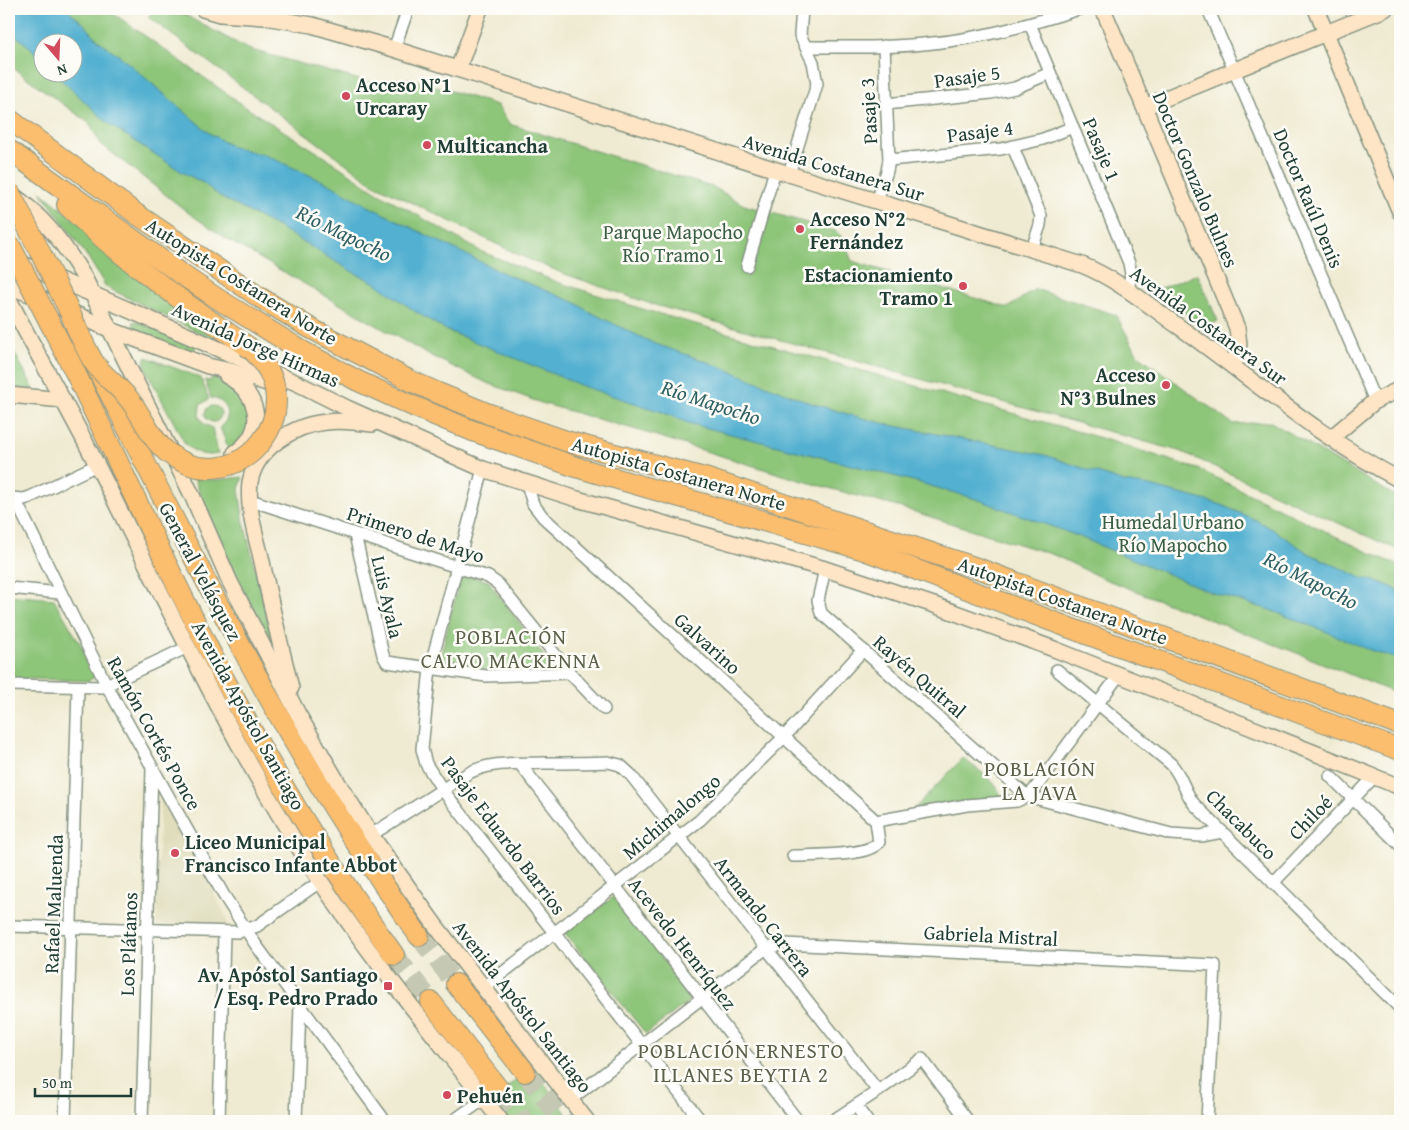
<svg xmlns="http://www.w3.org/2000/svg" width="1409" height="1130" font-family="'Gentium Book Plus',serif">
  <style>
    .built { fill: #dfddbb }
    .green { fill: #8dc579; stroke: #568156; fill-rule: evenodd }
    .water { fill: #52b0d0; stroke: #387682 }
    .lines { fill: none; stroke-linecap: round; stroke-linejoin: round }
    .highway-tunnel { stroke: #c5c8b2; stroke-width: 20; stroke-dasharray: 20 10; stroke-linecap: butt }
    .street-casing { stroke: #879483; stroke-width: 14 }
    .secondary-casing { stroke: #879483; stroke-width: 18 }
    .highway-casing { stroke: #879483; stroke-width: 22 }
    .street { stroke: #fff; stroke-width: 11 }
    .secondary { stroke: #fde5c5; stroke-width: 15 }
    .highway { stroke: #fbbd6e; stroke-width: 20 }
    .highway-bridge-casing { stroke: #879483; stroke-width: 22; stroke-linecap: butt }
    .highway-bridge { stroke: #fbbd6e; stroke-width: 20 }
    .poi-dot { fill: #d1495b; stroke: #fdfcf7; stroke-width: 2 }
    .labels { text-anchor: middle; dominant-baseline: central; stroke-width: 5; stroke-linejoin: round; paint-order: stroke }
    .street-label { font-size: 20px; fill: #1f3d34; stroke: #fdfcf7 }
    .poi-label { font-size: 20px; font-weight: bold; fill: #1f3d34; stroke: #fdfcf7; text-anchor: start }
    .park-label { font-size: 20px; fill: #3a5f45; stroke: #fdfcf7 }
    .water-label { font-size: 21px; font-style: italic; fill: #2e6063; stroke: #fdfcf7 }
    .neighbourhood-label { font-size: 21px; letter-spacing: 1px; fill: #5a6049; stroke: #fdfcf7 }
  </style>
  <rect width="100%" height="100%" fill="#fdfcf7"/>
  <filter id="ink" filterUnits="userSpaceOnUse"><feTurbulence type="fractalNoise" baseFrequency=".02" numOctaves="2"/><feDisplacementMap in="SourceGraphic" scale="10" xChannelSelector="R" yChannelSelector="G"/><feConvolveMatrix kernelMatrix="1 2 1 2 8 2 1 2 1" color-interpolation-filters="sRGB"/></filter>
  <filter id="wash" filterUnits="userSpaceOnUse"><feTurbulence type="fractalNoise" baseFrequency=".0096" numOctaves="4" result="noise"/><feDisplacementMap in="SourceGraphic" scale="20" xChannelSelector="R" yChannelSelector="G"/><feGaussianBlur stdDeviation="1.12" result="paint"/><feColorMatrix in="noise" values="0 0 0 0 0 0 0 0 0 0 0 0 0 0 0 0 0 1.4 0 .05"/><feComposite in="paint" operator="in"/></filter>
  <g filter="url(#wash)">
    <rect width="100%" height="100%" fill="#efebd2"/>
    <polygon class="built" points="160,796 223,910 229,925 156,925"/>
    <g class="green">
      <path d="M9 9H107L250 110 325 157 377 192 480 251 557 282 649 311 1101 438 1198 469 1366 551 1400 566V695L1302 655 1102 578 1054 555 905 509 796 479 637 430 541 403 485 382 425 353 228 240 190 214 101 144 89 123 9 65ZM42 42H72V72H42Z"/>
      <polygon points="155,9 178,9 192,19 248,49 367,82 411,79 497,105 509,124 715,188 744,205 835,231 842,237 852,261 1008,308 1035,289 1116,315 1138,355 1233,424 1271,422 1400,499 1400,551 1182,452 648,303 562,273 521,256 372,183 148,17"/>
      <polygon points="41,192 216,335 212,339 106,287 89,259"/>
      <polygon points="1197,274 1218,321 1205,327 1153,291"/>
      <polygon points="134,321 196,344 193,354 132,331"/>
      <polygon points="9,343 34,389 9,388"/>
      <path d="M146 357 201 378 209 399 200 405 199 416 203 423 212 428 218 454C205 457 195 453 185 444L147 372 144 360Z"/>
      <path d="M212 377 229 385 243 397 250 417 247 432 229 451 220 427C234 416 227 400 211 398L205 380 210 381Z"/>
      <circle cx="213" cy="414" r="8"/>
      <polygon points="243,477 239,489 243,518 276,654 218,541 194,478 216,480"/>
      <polygon points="461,574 488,581 550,664 545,668 496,671 439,663"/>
      <polygon points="9,595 54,599 94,668 95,671 93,678 88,681 9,678"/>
      <path d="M963 758C976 769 998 781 1001 797L915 808Z"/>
      <polygon points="615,896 692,999 646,1034 565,933"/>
      <polygon points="532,1067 572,1121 506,1121 490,1101"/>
    </g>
    <polygon class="water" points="9,9 67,9 84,24 99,41 120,56 209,133 233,147 265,155 329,184 370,207 501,272 576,303 588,311 653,343 713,364 811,403 851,415 890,425 1045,455 1124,482 1150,486 1219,504 1256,520 1277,532 1308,553 1362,578 1382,583 1400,591 1400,660 1364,648 1332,634 1270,610 1213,593 1075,535 976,499 917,482 688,423 662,412 585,387 446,330 416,312 374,282 351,271 280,228 222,198 203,183 182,172 110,125 54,73 72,72 72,42 42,42 42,61 31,48 9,30"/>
  </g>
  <g filter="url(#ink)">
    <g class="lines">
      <g class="highway-tunnel">
        <polyline points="419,936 456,984"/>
        <polyline points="394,955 431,1002"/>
        <polyline points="525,1072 563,1121"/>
        <polyline points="500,1091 524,1121"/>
      </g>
      <defs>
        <g id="street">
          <polyline points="1208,9 1375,401"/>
          <polyline points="1030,24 1129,263 1131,274 1128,290"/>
          <path d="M806 47C848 47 891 48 933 43 983 38 1031 24 1079 9"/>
          <polyline points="394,49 408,9"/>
          <polyline points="886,104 991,93 1015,88 1050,73"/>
          <polyline points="1013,147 1041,216 1040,225 1032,249"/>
          <polyline points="889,160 1001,149 1043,139 1073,127"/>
          <polyline points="789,174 817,84 813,62 800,35 802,9"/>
          <polyline points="877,201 887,171 889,160 884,46"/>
          <polyline points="747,266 775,170"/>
          <polyline points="483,469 430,668 422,749 426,764 442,789 701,1121"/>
          <polyline points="527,484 533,504 543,517 876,821"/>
          <polyline points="9,498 24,499 30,497 97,465"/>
          <polyline points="15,499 107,686 223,894 256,945 385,1121"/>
          <polyline points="250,500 488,577 498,584 570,673 604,709"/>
          <polyline points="355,535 383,655 387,662 486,676 570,673"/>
          <polyline points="825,569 818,600 821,613 1027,796 1171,834 1201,836 1222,832"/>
          <polyline points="9,588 60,593"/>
          <path d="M1057 670 1171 764C1182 776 1184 791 1194 804L1400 1008"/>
          <polyline points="9,685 102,687 188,647"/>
          <polyline points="520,764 798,1121"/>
          <polyline points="1330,776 1400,845"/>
          <polyline points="876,821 967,805 1017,801 1027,796 1034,790 1119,675"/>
          <path d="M371 835 467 774C490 761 518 764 543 763 565 763 586 763 608 762L620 765 630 774 878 1091"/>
          <path d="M793 856C812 855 868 857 879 842L876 821"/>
          <polyline points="1273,883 1374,777"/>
          <polyline points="9,926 239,932 257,926 321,881"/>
          <polyline points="483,988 700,820 784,737 863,650"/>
          <polyline points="570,1100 765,949 784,944 1215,965 1207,1121"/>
          <polyline points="856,1106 867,1121"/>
          <polyline points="65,1121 78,687"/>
          <polyline points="142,1121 152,769"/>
          <polyline points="219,1121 224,933"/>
          <polyline points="296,1121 300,1006"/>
          <polyline points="453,1121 484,1099"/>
          <polyline points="832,1121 878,1091 922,1059 968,1121"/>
        </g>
        <g id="secondary">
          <path d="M203 9 220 14 265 17 312 25 394 49 789 174 1082 265C1117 279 1147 304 1178 326 1251 378 1320 438 1400 480"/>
          <polyline points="1103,9 1237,328 1239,344 1234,366"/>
          <polyline points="1316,9 1400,212"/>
          <polyline points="458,69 480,9"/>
          <polyline points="1144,107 1385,9"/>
          <path d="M13 195C44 217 66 246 85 279L191 493 230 582 298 714 338 783 371 835 435 925 587 1121"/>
          <polyline points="16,261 299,384 347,408 483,469 577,499 825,569 934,605 1054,649 1400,787"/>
          <polyline points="9,286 42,299 111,330 208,366 230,371 279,387"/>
          <path d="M9 299C37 355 69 409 97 465 168 606 234 750 321 882 376 965 440 1042 501 1121"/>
          <path d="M227 376C259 393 268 431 235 453"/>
          <polyline points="9,395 63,400"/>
          <polyline points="1331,438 1375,401 1400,389"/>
          <path d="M291 688C280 644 270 601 261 557 255 534 247 507 250 482 256 448 294 425 326 422 341 420 357 422 372 424"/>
        </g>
        <g id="highway">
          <polyline points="9,119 135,213 259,297 310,328 409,380 438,393 489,414 566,441 708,479 980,569 1400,725"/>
          <polyline points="9,150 181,274 218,299 304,352 358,381 413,406 473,431 579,468 864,550 1070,628 1400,750"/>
          <path d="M67 205C122 259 184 303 247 346"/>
          <path d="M97 369C166 503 233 639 310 769 344 826 381 882 419 936"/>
          <path d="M75 372C134 494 190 619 256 738 297 813 344 885 394 955"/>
          <polyline points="456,984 525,1072"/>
          <polyline points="431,1002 500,1091"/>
        </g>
      </defs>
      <use href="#street" class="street-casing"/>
      <use href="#secondary" class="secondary-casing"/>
      <use href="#highway" class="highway-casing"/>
      <use href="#street" class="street"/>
      <use href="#secondary" class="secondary"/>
      <use href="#highway" class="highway"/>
      <defs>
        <g id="highway-bridge">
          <path d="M9 191C29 229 48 268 67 306 75 324 83 344 93 361 103 377 121 387 132 403 144 419 151 439 167 452 238 508 321 404 247 346"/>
          <polyline points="9,243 75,372"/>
        </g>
      </defs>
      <use href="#highway-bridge" class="highway-bridge-casing"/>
      <use href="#highway-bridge" class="highway-bridge"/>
    </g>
  </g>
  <g class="poi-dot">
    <circle cx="346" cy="96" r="5"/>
    <circle cx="427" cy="145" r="5"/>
    <circle cx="800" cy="229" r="5"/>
    <circle cx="963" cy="286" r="5"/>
    <circle cx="1166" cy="385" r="5"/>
    <circle cx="175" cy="853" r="5"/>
    <rect x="383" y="981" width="10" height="10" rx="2.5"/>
    <circle cx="447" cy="1095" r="5"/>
  </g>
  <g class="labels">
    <g class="street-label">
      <text transform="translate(967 76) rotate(-8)">Pasaje 5</text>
      <text transform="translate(868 111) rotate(-93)">Pasaje 3</text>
      <text transform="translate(980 131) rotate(-7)">Pasaje 4</text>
      <text transform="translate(1102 149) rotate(67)">Pasaje 1</text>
      <text transform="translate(834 167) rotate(17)">Avenida Costanera Sur</text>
      <text transform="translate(1196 179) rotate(67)">Doctor Gonzalo Bulnes</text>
      <text transform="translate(1309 198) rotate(67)">Doctor Raúl Denis</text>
      <text transform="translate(242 281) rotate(32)">Autopista Costanera Norte</text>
      <text transform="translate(1209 325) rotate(36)">Avenida Costanera Sur</text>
      <text transform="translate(256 344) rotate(24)">Avenida Jorge Hirmas</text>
      <text transform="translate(679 473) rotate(16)">Autopista Costanera Norte</text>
      <text transform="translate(416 534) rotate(18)">Primero de Mayo</text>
      <text transform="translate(201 571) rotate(62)">General Velásquez</text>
      <text transform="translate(388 597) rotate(77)">Luis Ayala</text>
      <text transform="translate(1063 600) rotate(20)">Autopista Costanera Norte</text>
      <text transform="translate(708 643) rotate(42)">Galvarino</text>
      <text transform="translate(920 676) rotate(41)">Rayén Quitral</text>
      <text transform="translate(249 715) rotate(61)">Avenida Apóstol Santiago</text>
      <text transform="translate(155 733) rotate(61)">Ramón Cortés Ponce</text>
      <text transform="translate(671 816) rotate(-40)">Michimalongo</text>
      <text transform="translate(1310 817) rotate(-46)">Chiloé</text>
      <text transform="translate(1242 824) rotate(45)">Chacabuco</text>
      <text transform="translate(504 835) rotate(53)">Pasaje Eduardo Barrios</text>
      <text transform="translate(53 904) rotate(-88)">Rafael Maluenda</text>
      <text transform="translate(764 916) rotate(52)">Armando Carrera</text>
      <text transform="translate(991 935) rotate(3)">Gabriela Mistral</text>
      <text transform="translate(683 943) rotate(52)">Acevedo Henríquez</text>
      <text transform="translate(128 944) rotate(-88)">Los Plátanos</text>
      <text transform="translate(523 1006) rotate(52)">Avenida Apóstol Santiago</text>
    </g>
    <g class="poi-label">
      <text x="356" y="84">Acceso N°1<tspan x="356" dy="23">Urcaray</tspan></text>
      <text x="437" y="145">Multicancha</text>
      <text x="810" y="218">Acceso N°2<tspan x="810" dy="23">Fernández</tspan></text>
      <text x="953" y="274" text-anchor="end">Estacionamiento<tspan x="953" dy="23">Tramo 1</tspan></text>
      <text x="1156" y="374" text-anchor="end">Acceso<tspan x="1156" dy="23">N°3 Bulnes</tspan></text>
      <text x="185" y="841">Liceo Municipal<tspan x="185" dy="23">Francisco Infante Abbot</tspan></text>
      <text x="378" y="974" text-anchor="end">Av. Apóstol Santiago<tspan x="378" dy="23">/ Esq. Pedro Prado</tspan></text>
      <text x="457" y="1095">Pehuén</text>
    </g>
    <g class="park-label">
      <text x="673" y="231">Parque Mapocho<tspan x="673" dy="23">Río Tramo 1</tspan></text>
      <text x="1173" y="521">Humedal Urbano<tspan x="1173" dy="23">Río Mapocho</tspan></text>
    </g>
    <g class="water-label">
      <text transform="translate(344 233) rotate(26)">Río Mapocho</text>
      <text transform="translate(711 402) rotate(18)">Río Mapocho</text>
      <text transform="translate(1311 580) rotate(27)">Río Mapocho</text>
    </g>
    <g class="neighbourhood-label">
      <text x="511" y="636">POBLACIÓN<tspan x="511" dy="24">CALVO MACKENNA</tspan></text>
      <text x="1040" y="768">POBLACIÓN<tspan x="1040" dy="24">LA JAVA</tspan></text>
      <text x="741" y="1050">POBLACIÓN ERNESTO<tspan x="741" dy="24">ILLANES BEYTIA 2</tspan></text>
    </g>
  </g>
  <rect width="1409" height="1130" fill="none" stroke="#fdfcf7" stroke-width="30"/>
  <g transform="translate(58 58) rotate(161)"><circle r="24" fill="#fdfcf7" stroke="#a4b0a9"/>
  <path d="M0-4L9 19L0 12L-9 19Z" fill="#d1495b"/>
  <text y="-8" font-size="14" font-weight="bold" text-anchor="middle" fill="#1f3d34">N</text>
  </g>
  <path d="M35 1088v8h96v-8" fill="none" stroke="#1f3d34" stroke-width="2.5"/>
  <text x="42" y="1088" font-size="15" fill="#1f3d34" stroke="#fdfcf7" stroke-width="4" paint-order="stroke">50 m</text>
</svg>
